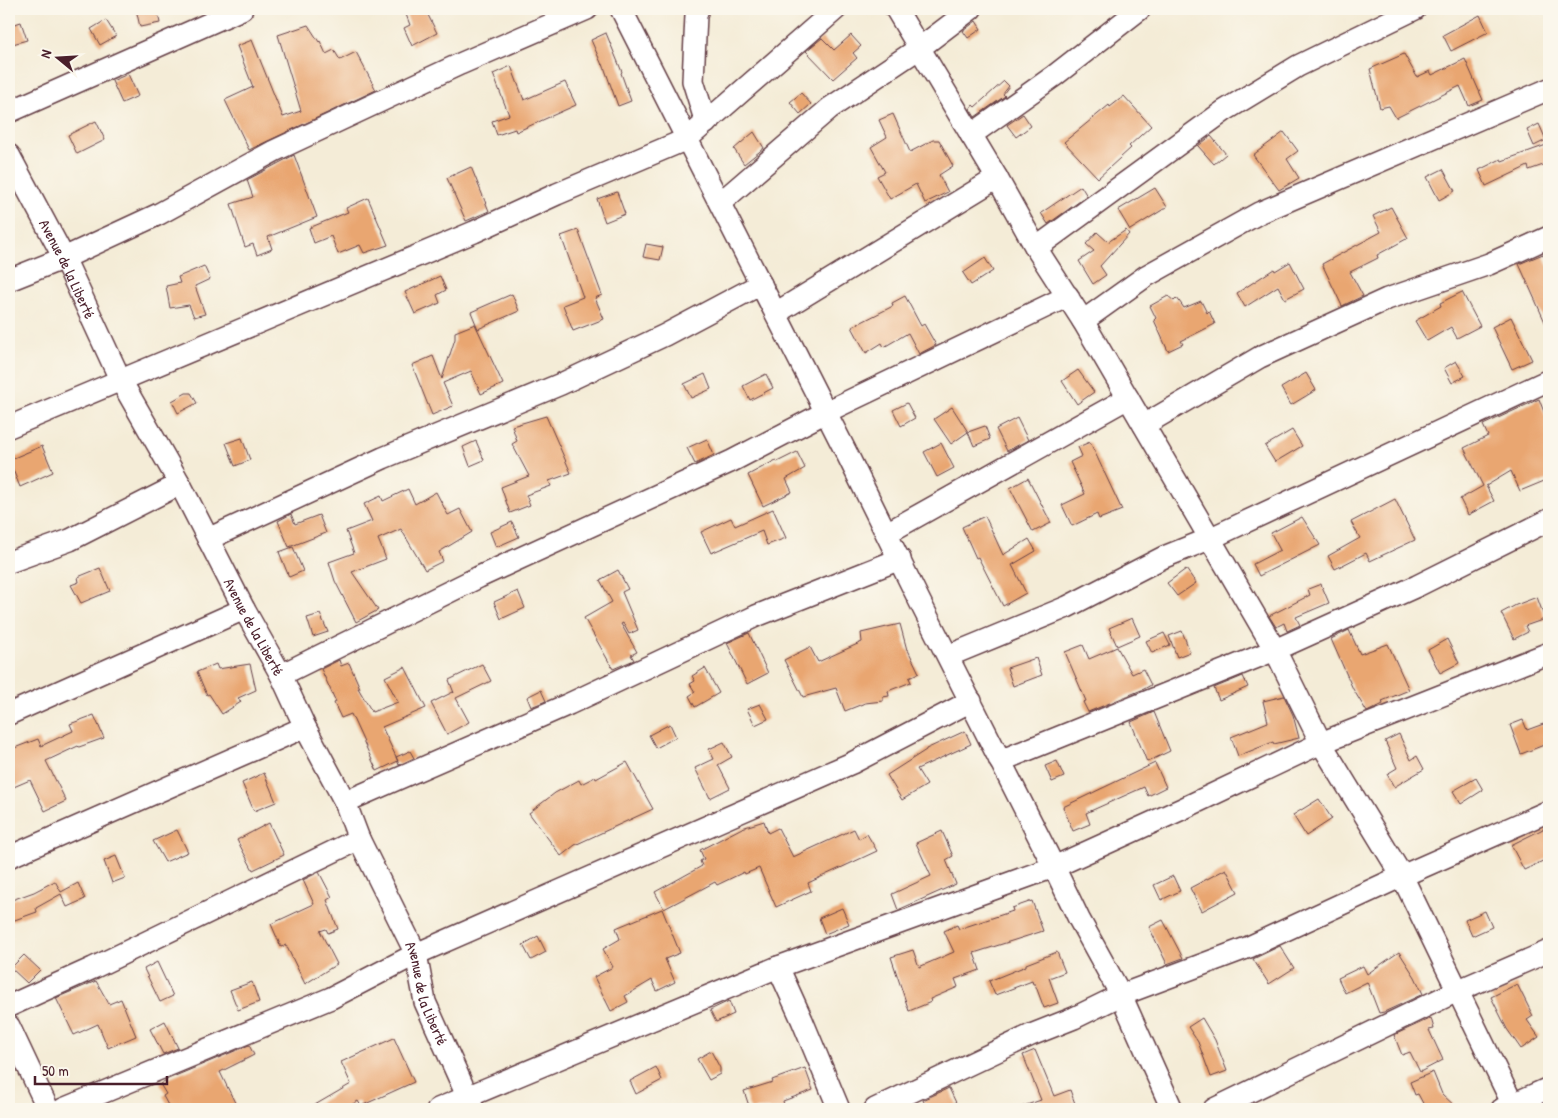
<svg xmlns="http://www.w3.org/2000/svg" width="1558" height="1118" font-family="'Patrick Hand',sans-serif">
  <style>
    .building { fill: #e9a671 }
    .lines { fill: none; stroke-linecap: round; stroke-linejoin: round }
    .minor-casing { stroke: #643e45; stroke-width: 24 }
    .minor { stroke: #fff; stroke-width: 21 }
    .labels { text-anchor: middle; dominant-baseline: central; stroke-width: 5; stroke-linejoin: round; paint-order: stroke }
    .street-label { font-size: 15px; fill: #4a1f2b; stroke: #fbf7ec }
  </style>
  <rect width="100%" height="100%" fill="#fbf7ec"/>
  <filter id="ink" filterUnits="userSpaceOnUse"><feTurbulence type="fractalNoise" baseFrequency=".02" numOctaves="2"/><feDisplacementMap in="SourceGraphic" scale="10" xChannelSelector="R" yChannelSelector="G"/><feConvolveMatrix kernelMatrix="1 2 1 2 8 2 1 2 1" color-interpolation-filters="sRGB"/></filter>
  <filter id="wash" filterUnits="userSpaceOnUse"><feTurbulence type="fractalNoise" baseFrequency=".0096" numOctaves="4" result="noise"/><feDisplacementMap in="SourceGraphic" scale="20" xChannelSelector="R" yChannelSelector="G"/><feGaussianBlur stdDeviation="1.12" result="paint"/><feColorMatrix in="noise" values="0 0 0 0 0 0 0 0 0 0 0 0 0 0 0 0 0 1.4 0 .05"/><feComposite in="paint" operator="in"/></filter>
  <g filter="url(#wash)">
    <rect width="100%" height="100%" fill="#f4ecd7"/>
    <g id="blocks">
      <g class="building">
        <polygon points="136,9 157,9 160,23 140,27"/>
        <polygon points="404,9 425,9 437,33 412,46 404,28 410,25"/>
        <polygon points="1480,15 1488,32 1451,51 1443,35"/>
        <polygon points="106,20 116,36 100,45 91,29"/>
        <polygon points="976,21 981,29 968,38 963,31"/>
        <polygon points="21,22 27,40 9,45 9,26"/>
        <polygon points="308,25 319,42 320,41 326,54 334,50 340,60 356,52 376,90 249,150 225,100 253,87 237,46 252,40 283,117 301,111 278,35"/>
        <polygon points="606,33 622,72 621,73 631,101 618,106 603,64 602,65 591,40"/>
        <polygon points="851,35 861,46 853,53 857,58 833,79 806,51 822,38 834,50"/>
        <polygon points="1404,54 1417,77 1430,71 1432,75 1465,59 1483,100 1469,106 1460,86 1396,118 1389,106 1380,108 1370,69"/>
        <polygon points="511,66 524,100 565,82 576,105 516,132 515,129 497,135 492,121 509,115 493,74"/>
        <polygon points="128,74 138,96 122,103 112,81"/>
        <polygon points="1004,81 1009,86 1003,94 1005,96 975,117 970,109 973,105 975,107"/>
        <polygon points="801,93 811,104 800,114 790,102"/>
        <polygon points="1124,96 1151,126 1129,146 1131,148 1098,178 1064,142 1109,105 1110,107"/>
        <polygon points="893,114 910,152 933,140 939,140 953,166 939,175 948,192 925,203 916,184 890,199 877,176 885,172 871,147 887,137 879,120"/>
        <polygon points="1023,114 1031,126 1016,137 1007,125"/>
        <polygon points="96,121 105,140 77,154 68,135"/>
        <polygon points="1539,124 1546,140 1534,146 1527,130"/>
        <polygon points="754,132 764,148 744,164 734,149"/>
        <polygon points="1284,132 1298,151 1287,159 1299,178 1279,190 1253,155"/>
        <polygon points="1211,136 1226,154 1214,164 1198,146"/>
        <polygon points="1549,144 1548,156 1549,163 1529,170 1528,166 1486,186 1479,170 1501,159 1502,161"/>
        <polygon points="294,155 317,217 268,237 272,249 257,255 253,244 245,247 231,204 253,197 247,180"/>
        <polygon points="471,167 489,211 466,221 447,178"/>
        <polygon points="1443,169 1455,191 1439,200 1427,177"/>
        <polygon points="1081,186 1087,196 1048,224 1041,213"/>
        <polygon points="1155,188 1167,207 1130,230 1118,210"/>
        <polygon points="617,192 625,214 605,222 597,199"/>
        <polygon points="368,198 388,245 364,253 360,245 338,254 331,236 314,243 309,228 348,212 346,208"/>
        <polygon points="1391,207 1408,238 1377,255 1378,258 1350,272 1363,296 1342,306 1322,264 1381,232 1373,216"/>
        <polygon points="578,230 602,295 595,298 604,319 573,331 563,305 583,297 561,236"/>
        <polygon points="1126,230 1129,234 1100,266 1106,275 1093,284 1079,261 1094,251 1086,244 1097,232 1108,242"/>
        <polygon points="646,244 663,247 660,260 643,257"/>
        <polygon points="1543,254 1549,268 1549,331 1519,264"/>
        <polygon points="985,258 993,271 971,285 963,273"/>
        <polygon points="1290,262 1304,289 1285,299 1278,286 1245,307 1237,293 1274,269 1275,271"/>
        <polygon points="204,266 210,279 195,286 205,314 194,317 189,305 170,308 166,286 180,283 178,277"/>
        <polygon points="440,276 446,290 437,295 440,303 415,314 405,292"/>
        <polygon points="1462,292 1480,326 1457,338 1451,327 1427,341 1415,321 1441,306 1440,303"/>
        <polygon points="512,294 519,311 478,329 471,312"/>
        <polygon points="905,296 921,326 924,324 936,345 919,354 908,333 884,347 882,343 866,353 852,327 893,306 892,303"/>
        <polygon points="1168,296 1174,301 1177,298 1184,308 1201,301 1207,313 1209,311 1215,324 1181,341 1183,344 1168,351 1154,320 1156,318 1150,306"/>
        <polygon points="1511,317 1532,360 1512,369 1492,327"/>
        <polygon points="475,324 503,384 481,394 471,371 443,383 453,406 432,415 412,365 433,356 442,379 455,339 455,332"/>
        <polygon points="1456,361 1465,376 1452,383 1444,368"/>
        <polygon points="1078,370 1094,392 1077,404 1062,381"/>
        <polygon points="1306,373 1316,390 1291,405 1281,388"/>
        <polygon points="705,374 711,389 691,398 684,384"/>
        <polygon points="766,374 773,388 750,400 743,386"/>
        <polygon points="186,393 191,393 197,403 178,413 172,401"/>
        <polygon points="1539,399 1549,425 1549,479 1520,491 1511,471 1486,486 1494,501 1468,515 1460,499 1483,486 1464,448 1488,436 1483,425"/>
        <polygon points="907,403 915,418 901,426 893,410"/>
        <polygon points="952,407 968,432 951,444 934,419"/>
        <polygon points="546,416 571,473 549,481 551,486 526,495 530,505 510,513 501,487 529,476 512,444 517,441 512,426"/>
        <polygon points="1017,418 1028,440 1007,451 996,429"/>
        <polygon points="985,426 990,439 974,446 968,432"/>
        <polygon points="1292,430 1302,446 1275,462 1265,446"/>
        <polygon points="242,438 250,460 235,466 226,443"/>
        <polygon points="707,439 714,455 695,464 687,448"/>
        <polygon points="476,441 484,460 470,466 463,447"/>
        <polygon points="1090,442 1122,510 1099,519 1097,514 1072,526 1062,505 1085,494 1070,462 1082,456 1078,447"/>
        <polygon points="941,443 954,468 937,477 924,452"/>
        <polygon points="42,446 53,472 20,487 9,460"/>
        <polygon points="797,452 805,468 786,479 792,492 763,506 748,475 776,460 777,462"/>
        <polygon points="1028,478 1051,523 1033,532 1010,488"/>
        <polygon points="408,489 415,504 436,492 448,515 460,509 472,532 439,552 443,561 425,570 401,529 378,539 386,559 352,572 378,610 356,622 335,581 329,562 354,553 346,531 372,521 364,504 381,496 383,501"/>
        <polygon points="1395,499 1415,540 1370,561 1366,553 1335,569 1328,556 1360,538 1351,522"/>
        <polygon points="773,509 786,538 767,545 762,531 711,553 701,532 731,518 735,526"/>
        <polygon points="291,514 295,524 319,515 326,533 289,547 278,521"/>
        <polygon points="985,516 1003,555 1029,539 1036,551 1012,565 1026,593 1003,606 978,557 976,558 962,527"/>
        <polygon points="1302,517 1320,545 1259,576 1253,564 1280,550 1271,533"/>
        <polygon points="512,522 519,537 496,547 490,532"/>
        <polygon points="293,547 303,571 289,577 279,552"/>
        <polygon points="100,568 110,591 81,603 71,585 79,582 78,577"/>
        <polygon points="1186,569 1196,583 1177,596 1167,583"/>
        <polygon points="618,570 628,589 622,592 638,630 629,634 623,623 621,624 637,652 631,655 634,660 613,669 584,618 612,602 600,580"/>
        <polygon points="1321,584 1329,603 1296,617 1300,625 1287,631 1284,623 1276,627 1269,616 1310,595 1308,589"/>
        <polygon points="518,591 525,608 501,619 494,602"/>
        <polygon points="1537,597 1545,619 1525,626 1528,632 1514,639 1501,613 1516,605"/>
        <polygon points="320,614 328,632 313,637 307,618"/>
        <polygon points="1132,618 1140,636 1117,646 1109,628"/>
        <polygon points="900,624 907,650 908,650 919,673 909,678 911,682 888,691 889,696 883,697 883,701 865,703 845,711 836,688 803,697 784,660 810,647 818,662 862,642 861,633"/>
        <polygon points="1349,630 1360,654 1388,644 1409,690 1382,701 1383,704 1367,712 1353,689 1331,639"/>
        <polygon points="1182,631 1190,652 1177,657 1169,636"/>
        <polygon points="749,633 768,673 747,684 727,643"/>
        <polygon points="1164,633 1170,645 1152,653 1146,641"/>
        <polygon points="1447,639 1459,663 1440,673 1428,650"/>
        <polygon points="1083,645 1089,659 1117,647 1132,674 1143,669 1151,685 1144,689 1088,712 1083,702 1086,701 1065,652"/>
        <polygon points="1036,658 1042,675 1013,686 1007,668"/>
        <polygon points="339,660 341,666 349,663 360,688 358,688 372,712 398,702 385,677 405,667 426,708 382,727 398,761 377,771 351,714 341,718 334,703 336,702 321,669"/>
        <polygon points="216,664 218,669 250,664 256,690 238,698 241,702 222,714 209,694 207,695 197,672"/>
        <polygon points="482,664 491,681 456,698 469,722 447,734 431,703 453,692 454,693 449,680"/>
        <polygon points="705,668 719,693 695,707 689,696 695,692 690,684 695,681 692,676"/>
        <polygon points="1243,676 1248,687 1219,700 1214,688"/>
        <polygon points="541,690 546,701 531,707 527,697"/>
        <polygon points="1284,696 1293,715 1299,738 1274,744 1273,742 1238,756 1231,737 1268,722 1263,701"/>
        <polygon points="760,704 768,719 755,725 747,709"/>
        <polygon points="1154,712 1170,751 1147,762 1131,722"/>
        <polygon points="94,715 104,738 79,747 78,746 46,761 66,801 45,811 30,780 9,789 9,750 38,739 41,746 73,731 70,724"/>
        <polygon points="1523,720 1527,730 1549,722 1549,743 1521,754 1510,725"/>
        <polygon points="670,724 676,737 656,748 649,735"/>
        <polygon points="965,731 971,744 917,769 927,785 902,800 887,775 926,750 926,749"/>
        <polygon points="1399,734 1411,760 1417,756 1424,769 1394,787 1387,774 1397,768 1385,741"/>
        <polygon points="724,742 732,757 718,765 730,788 710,798 695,768 714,759 709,749"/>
        <polygon points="410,751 414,758 399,765 396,757"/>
        <polygon points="1057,761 1064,777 1052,782 1045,766"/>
        <polygon points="627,762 653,809 575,845 561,856 529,813 555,793 579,780 581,784 595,777 596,779"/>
        <polygon points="1155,763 1166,787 1148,796 1144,787 1086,813 1090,824 1073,831 1063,807"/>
        <polygon points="264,773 276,802 254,811 242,783"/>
        <polygon points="1476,778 1483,790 1461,804 1453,791"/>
        <polygon points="1319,799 1332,819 1306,836 1293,815"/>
        <polygon points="764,821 768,833 778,828 793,857 854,829 859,839 867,834 877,851 808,883 811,891 776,907 759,868 745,874 744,872 717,885 715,882 664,909 655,892 702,866 700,861 704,859 700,850 742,828"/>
        <polygon points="269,823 284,855 253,870 237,840"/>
        <polygon points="1549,826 1549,858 1524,870 1511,845"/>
        <polygon points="177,830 188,852 165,862 153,841"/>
        <polygon points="942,831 953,856 946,860 956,884 898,910 892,894 931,876 916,843"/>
        <polygon points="116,856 125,878 112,883 104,861"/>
        <polygon points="1226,869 1238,892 1202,911 1190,888"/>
        <polygon points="319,872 332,897 327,900 338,929 328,933 326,929 320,931 337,964 305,984 286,945 281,947 271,924 314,904 303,880"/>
        <polygon points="1173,876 1180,891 1161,900 1154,885"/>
        <polygon points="55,881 61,892 78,883 85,899 67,907 61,894 36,908 37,912 9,922 9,901 34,892"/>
        <polygon points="1032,901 1043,931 974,953 980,970 955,979 958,987 930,999 931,1002 909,1011 891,957 913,950 919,967 954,952 944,931 957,925 959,929 1013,911 1012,908"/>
        <polygon points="842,908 849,924 825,934 819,918"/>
        <polygon points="662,909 680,953 665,959 675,982 657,991 652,980 625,996 628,1002 611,1011 594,977 613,967 603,949 620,939 616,928"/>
        <polygon points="1485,911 1492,927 1472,936 1465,920"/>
        <polygon points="1163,920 1183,958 1167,964 1149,927"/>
        <polygon points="538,936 546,952 531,960 523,945"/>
        <polygon points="1280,946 1294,968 1269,984 1253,959"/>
        <polygon points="1057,952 1065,972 1049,978 1058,1003 1044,1008 1035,984 1033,984 1032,981 995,995 989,981 1026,966 1026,964"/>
        <polygon points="1399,952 1415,977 1423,994 1384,1012 1379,1013 1367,982 1345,993 1338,978 1363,966 1367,974"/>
        <polygon points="24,955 40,970 27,983 11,968"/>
        <polygon points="157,962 173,996 160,1002 144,969"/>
        <polygon points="96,981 109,1004 121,999 136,1036 108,1048 98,1024 74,1035 56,998"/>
        <polygon points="252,982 259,1002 238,1010 230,990"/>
        <polygon points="1517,984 1533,1016 1527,1020 1539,1037 1521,1049 1507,1029 1491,997"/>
        <polygon points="729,1001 734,1014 716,1022 710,1010"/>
        <polygon points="1202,1018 1215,1040 1227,1071 1211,1077 1198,1042 1188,1027"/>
        <polygon points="1431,1018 1434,1029 1429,1030 1443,1060 1420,1072 1410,1052 1402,1055 1394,1035"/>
        <polygon points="165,1021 178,1048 163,1054 150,1029"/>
        <polygon points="394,1038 414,1082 361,1106 358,1101 344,1109 308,1109 351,1084 341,1062"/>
        <polygon points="249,1045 254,1055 220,1072 238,1109 170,1109 163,1096 166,1094 160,1084 168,1079"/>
        <polygon points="1035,1050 1054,1096 1070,1090 1077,1109 1021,1109 1021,1107 1041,1100 1023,1055"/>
        <polygon points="711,1051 720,1068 720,1074 709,1080 697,1059"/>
        <polygon points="656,1067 662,1080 636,1094 630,1081"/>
        <polygon points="805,1068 813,1090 783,1101 785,1109 750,1109 744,1091 773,1082 772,1080"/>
        <polygon points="1433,1072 1442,1094 1458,1109 1426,1109 1418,1094 1415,1095 1410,1082"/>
        <polygon points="949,1088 959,1109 927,1109 923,1100"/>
      </g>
    </g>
  </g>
  <g filter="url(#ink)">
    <use href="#blocks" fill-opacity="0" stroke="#643e45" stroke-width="1"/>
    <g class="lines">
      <defs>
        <g id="minor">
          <polyline points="621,9 848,456 920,602 1054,867 1079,919 1121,995 1172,1109"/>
          <polyline points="698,9 696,15 693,81 706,123"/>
          <polyline points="896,9 997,178 1036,248 1083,321 1275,650 1321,743 1402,876 1515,1109"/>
          <polyline points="9,112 242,9"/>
          <polyline points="971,135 1054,76 1140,9"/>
          <path id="s1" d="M9 155 64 258 120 379 180 484 244 609 281 675 305 727 345 802 359 839 416 954 425 1002 473 1109"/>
          <polyline points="720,203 830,108 921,47 971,9"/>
          <polyline points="1036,248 1224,111 1298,66 1415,9"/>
          <polyline points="9,280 64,258 159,214 274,151 460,64 587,9"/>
          <polyline points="776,313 997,178"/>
          <polyline points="1083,321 1146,276 1259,213 1549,89"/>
          <polyline points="1144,425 1260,357 1387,299 1489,264 1549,237"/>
          <polyline points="9,427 474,232 557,194 687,139 836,9"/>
          <polyline points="887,533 1128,398"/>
          <polyline points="208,539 383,458 561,384 665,335 761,284"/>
          <polyline points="9,562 70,540 180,484"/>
          <polyline points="948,656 1067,607 1164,557 1209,539 1549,380"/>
          <polyline points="281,675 479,577 732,461 826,412 1068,296"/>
          <polyline points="9,714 244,609"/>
          <polyline points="1000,761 1275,650 1417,586 1549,520"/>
          <polyline points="345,802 569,704 756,616 900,559"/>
          <polyline points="9,857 305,727"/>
          <polyline points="778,967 802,1020 839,1109"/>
          <polyline points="9,1006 93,968 359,839"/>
          <polyline points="9,1026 48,1109"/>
          <polyline points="63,1109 331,998 416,954 852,763 971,701"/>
          <polyline points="438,1109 778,967 1054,867 1182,809 1321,743 1549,653"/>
          <polyline points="875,1109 1031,1035 1074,1018 1121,995 1249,947 1402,876 1549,811"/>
          <polyline points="1214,1109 1457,991 1549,951"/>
          <polyline points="1502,1109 1549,1088"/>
        </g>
      </defs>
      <use href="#minor" class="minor-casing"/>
      <use href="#minor" class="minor"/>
    </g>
  </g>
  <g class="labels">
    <g class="street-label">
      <text stroke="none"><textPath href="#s1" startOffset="128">Avenue de la Liberté</textPath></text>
      <text stroke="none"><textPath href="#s1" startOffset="532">Avenue de la Liberté</textPath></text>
      <text stroke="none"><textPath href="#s1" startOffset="938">Avenue de la Liberté</textPath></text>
    </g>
  </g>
  <rect width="1558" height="1118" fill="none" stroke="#fbf7ec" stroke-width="30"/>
  <g transform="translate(58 58) rotate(288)" stroke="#fbf7ec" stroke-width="4" paint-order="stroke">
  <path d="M0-4L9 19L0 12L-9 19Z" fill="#4a1f2b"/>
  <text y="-8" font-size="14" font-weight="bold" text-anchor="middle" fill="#4a1f2b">N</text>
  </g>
  <path d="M35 1076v8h132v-8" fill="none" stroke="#4a1f2b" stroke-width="2.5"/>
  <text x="42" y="1076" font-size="15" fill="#4a1f2b" stroke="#fbf7ec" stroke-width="4" paint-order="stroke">50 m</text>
</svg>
